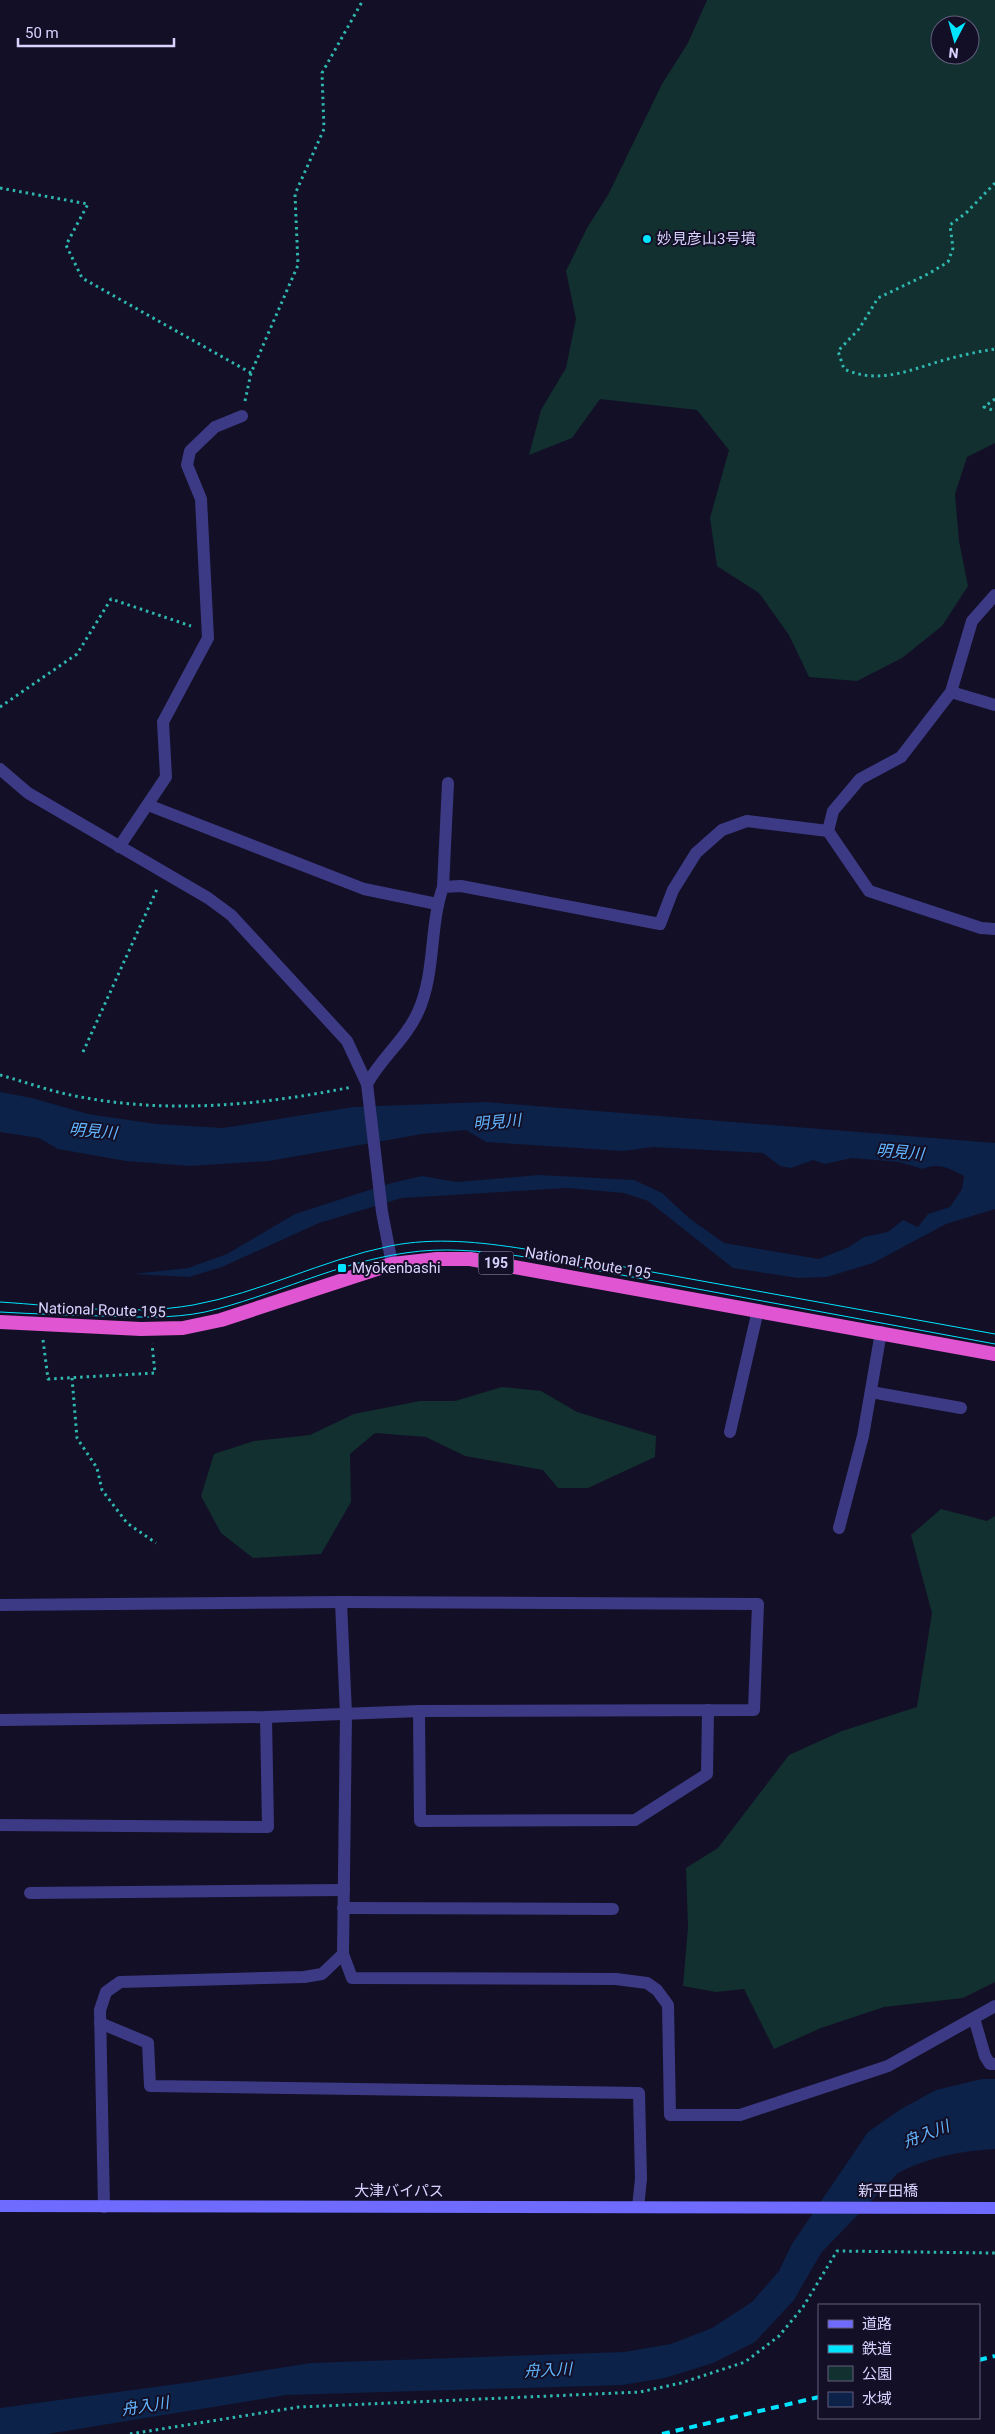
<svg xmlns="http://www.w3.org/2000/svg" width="995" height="2434" font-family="Roboto,'Noto Sans JP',sans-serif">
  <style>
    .green { fill: #12302f; fill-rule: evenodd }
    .water { fill: #0c2248 }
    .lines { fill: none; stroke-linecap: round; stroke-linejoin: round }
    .path { stroke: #2fb8b0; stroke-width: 3; stroke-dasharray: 2.5 4; stroke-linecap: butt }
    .minor { stroke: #3d3a85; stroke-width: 12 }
    .tertiary { stroke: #3d3a85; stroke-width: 12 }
    .secondary { stroke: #6f6bff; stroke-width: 12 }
    .trunk { stroke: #e055d1; stroke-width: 14 }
    .tram { stroke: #00e5ff; stroke-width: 1 }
    .rail { stroke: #00e5ff; stroke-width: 4; stroke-dasharray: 8 6; stroke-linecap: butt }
    .poi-dot { fill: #00e5ff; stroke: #130f26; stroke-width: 2 }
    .labels { text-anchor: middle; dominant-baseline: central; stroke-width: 4; stroke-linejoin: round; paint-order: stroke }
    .shield { fill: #130f26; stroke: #9e99be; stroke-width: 1 }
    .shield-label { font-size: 14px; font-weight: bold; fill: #d9d4ff }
    .poi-label { font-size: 15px; fill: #d9d4ff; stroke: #130f26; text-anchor: start }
    .street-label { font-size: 15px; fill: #d9d4ff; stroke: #130f26 }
    .water-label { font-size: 16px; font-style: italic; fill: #62b6ff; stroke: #130f26 }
  </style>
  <rect width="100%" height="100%" fill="#130f26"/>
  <g class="green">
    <path d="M707 0H995V443L967 457 955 494 959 541 968 586 942 626 902 658 857 681 809 677 789 635 759 593 717 566 710 518 729 450 697 410 600 399 572 438 529 455 541 410 566 368 576 319 566 271 587 228 608 195 662 84 688 43ZM940 25H970V55H940Z"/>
    <polygon points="502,1387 541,1391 577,1412 656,1436 655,1457 588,1488 558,1488 543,1470 465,1456 426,1437 375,1433 350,1454 351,1502 321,1554 253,1558 221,1533 201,1496 214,1454 254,1441 310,1435 354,1414 420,1401 455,1401"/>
    <polygon points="941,1509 987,1521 995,1516 995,1982 963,1998 884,2007 821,2028 774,2049 744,1989 716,1992 683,1986 688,1927 686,1868 718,1848 789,1755 842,1731 917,1707 932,1613 911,1535"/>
  </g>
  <g class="water">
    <path d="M0 1092 32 1098 88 1114 156 1124 223 1128 353 1107 486 1102 995 1143V1209L946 1224 873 1263 827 1277 798 1278 733 1268 648 1201 624 1193 568 1188 402 1198 319 1223 222 1267 189 1277 133 1274 188 1268 227 1254 295 1214 388 1184 422 1176 457 1182 539 1175 634 1180 662 1193 689 1218 724 1243 819 1259 849 1247 864 1237 888 1232 903 1220 918 1227 928 1214 950 1207 962 1189 964 1176C950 1169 938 1162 923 1169L899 1162 852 1158 825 1164 813 1160 791 1168 780 1166 763 1153 653 1147 623 1151 486 1142 466 1130 422 1134 269 1161 190 1166 126 1161 58 1149 39 1138 0 1132Z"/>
    <path d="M982 2079H995V2149C961 2151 928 2157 898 2173L821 2253 794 2300 755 2342 713 2363 665 2378 622 2385 286 2395 47 2434H0V2408L192 2382 311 2363 624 2352 671 2344 712 2328 752 2302 779 2271 792 2244 868 2132 901 2109 936 2090Z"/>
  </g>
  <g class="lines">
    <g class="path">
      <path d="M995 183 966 213 950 225 953 248 948 262 928 274 878 298 859 329 838 351 844 369C875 383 903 373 934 363 954 357 975 352 995 349"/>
      <polyline points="0,188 88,204 66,245 82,278 251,373"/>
      <polyline points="995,399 984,407 995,411"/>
      <polyline points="245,401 251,373 298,265 295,194 324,129 322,73 363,0"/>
      <polyline points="0,707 77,654 111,599 191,626"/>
      <polyline points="83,1052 158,887"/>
      <path d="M0 1075C22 1081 44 1089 66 1094 161 1115 257 1106 352 1087"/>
      <polyline points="43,1340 48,1379 155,1373 152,1344"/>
      <polyline points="72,1378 77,1438 97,1468 102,1490 127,1523 156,1543"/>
      <polyline points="130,2434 299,2407 640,2392 681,2383 745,2362 779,2336 803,2307 837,2251 995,2253"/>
    </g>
    <g class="minor">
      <polyline points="951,692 995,705"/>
      <polyline points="0,769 28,793 208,898 231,915 347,1041 367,1084 382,1212 392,1264"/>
      <polyline points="148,805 364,889 437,904"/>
      <polyline points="828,831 869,891 981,928 995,929"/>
      <polyline points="119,847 166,777 163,722 208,638 201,499 187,465 190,451 215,427 242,416"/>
      <polyline points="443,887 448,783"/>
      <path d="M367 1084C381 1058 406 1039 418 1012 436 972 429 927 443 887L461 886 660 924 673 890 696 853 722 830 747 821 828 831 833 811 860 779 901 757 951 692 972 621 995 595"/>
      <polyline points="871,1392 961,1408"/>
      <polyline points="730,1432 758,1310"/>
      <polyline points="839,1528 863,1436 881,1332"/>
      <polyline points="0,1605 341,1602 758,1604 754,1710 419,1711 266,1717 0,1720"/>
      <polyline points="419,1711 420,1821 635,1820 707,1774 708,1710"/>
      <polyline points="0,1825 268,1827 266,1717"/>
      <polyline points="30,1893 344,1890"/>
      <polyline points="343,1908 613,1909"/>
      <polyline points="343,1954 352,1978 616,1979 647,1983 657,1990 668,2005 670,2115 740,2115 888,2066 995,2006"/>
      <polyline points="974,2018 985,2056 990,2064 995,2064"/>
      <polyline points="100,2023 148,2043 150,2086 639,2093 641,2179 638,2207"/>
    </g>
    <polyline class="tertiary" points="104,2207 100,2010 106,1992 120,1982 304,1977 322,1974 343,1954 346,1714 341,1602"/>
    <polyline class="secondary" points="0,2206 995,2208"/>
    <polyline class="trunk" points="0,1322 141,1329 183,1328 221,1320 392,1264 437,1259 470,1259 995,1354"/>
    <g class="tram">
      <path d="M0 1302C63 1306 131 1316 193 1305 260 1293 322 1260 390 1246 435 1237 480 1242 525 1249L995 1334"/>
      <path d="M0 1312C34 1314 68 1315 103 1316 137 1317 171 1319 205 1312 273 1296 336 1263 405 1253 443 1247 481 1251 519 1256L995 1344"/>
    </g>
    <g class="rail">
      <polyline points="979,2360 995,2356"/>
      <polyline points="662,2434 819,2397"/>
    </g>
  </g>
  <g class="poi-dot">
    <circle cx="647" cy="239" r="5"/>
    <rect x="337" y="1263" width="10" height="10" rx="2.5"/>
  </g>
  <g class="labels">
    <rect class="shield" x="478.5" y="1251.5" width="35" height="23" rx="4"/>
    <g class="shield-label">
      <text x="496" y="1263">195</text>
    </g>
    <g class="poi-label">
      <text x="657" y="239">妙見彦山3号墳</text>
      <text x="352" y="1268">Myōkenbashi</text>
    </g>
    <g class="street-label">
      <text transform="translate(588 1263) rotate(10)">National Route 195</text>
      <text transform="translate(102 1310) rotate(2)">National Route 195</text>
      <text x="399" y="2191">大津バイパス</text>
      <text x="888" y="2191">新平田橋</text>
    </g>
    <g class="water-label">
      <text transform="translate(497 1122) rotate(-5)">明見川</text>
      <text transform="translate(93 1131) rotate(5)">明見川</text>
      <text transform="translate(900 1152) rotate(5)">明見川</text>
      <text transform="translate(926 2134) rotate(-21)">舟入川</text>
      <text transform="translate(548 2370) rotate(-3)">舟入川</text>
      <text transform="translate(145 2406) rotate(-9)">舟入川</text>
    </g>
  </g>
  <rect x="818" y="2304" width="162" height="115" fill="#130f26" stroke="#625e7d"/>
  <rect x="828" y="2320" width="25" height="8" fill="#6f6bff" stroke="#625e7d"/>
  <text x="862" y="2329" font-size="15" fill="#d9d4ff">道路</text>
  <rect x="828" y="2345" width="25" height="8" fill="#00e5ff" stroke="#625e7d"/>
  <text x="862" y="2354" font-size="15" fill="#d9d4ff">鉄道</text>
  <rect x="828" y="2366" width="25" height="15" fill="#12302f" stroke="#625e7d"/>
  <text x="862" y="2379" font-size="15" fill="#d9d4ff">公園</text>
  <rect x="828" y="2392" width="25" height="15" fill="#0c2248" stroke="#625e7d"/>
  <text x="862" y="2404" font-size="15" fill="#d9d4ff">水域</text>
  <g transform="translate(955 40) rotate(186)"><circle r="24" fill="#130f26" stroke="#625e7d"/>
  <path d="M0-4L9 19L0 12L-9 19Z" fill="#00e5ff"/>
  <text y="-8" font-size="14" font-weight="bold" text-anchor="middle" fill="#d9d4ff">N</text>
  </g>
  <path d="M18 38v8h156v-8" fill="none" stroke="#d9d4ff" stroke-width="2.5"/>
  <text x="25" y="38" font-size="15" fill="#d9d4ff" stroke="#130f26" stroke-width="4" paint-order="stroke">50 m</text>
</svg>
